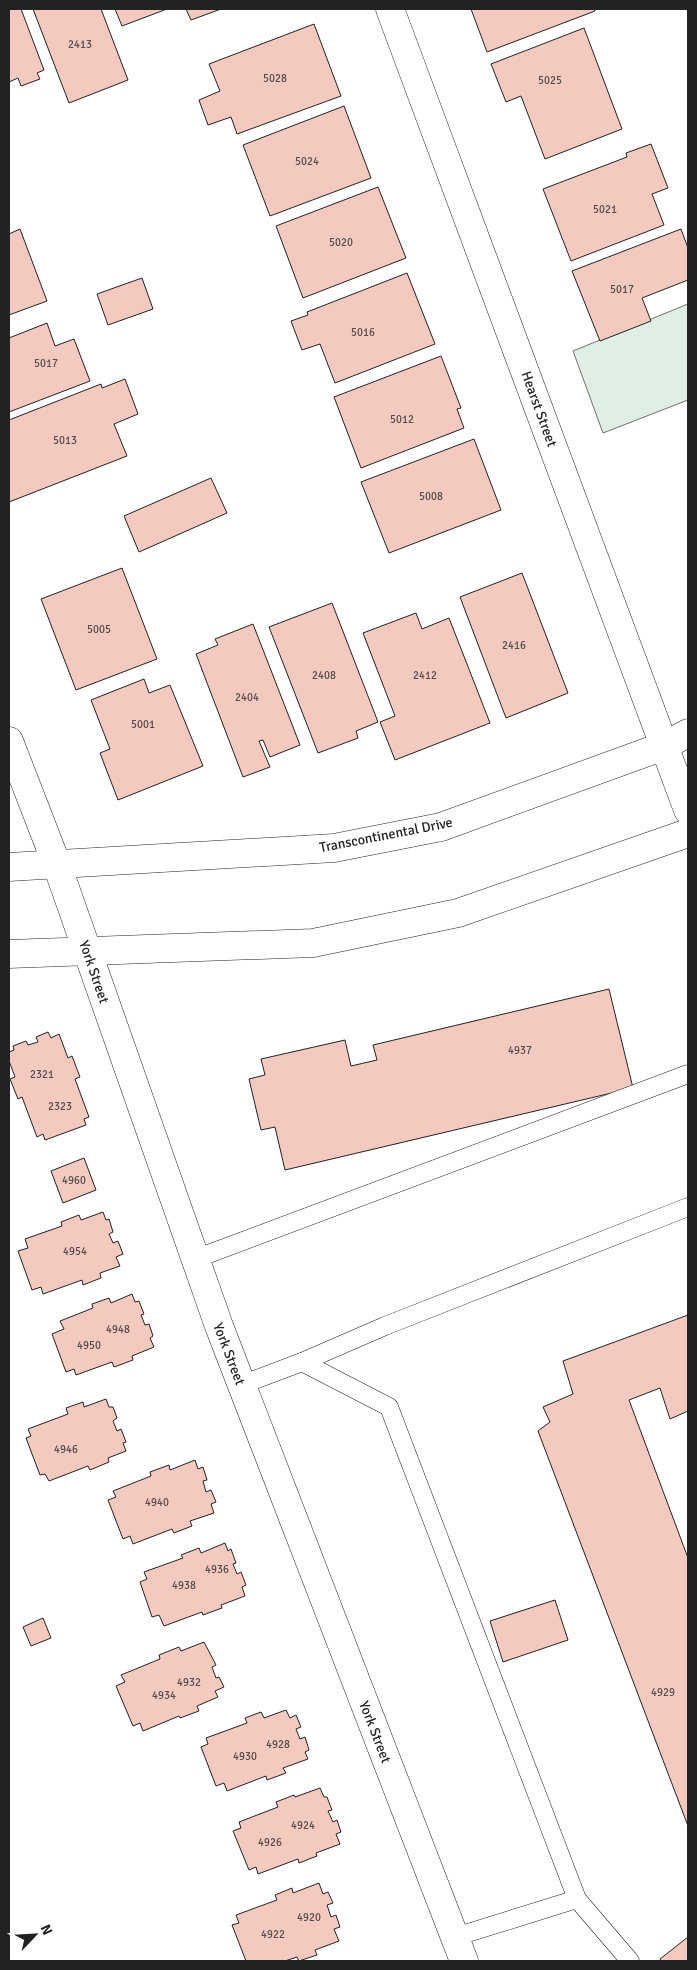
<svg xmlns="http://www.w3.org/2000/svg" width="697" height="1970" font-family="Signika,sans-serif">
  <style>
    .green { fill: #e0efe3; stroke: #6f6f6f }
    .building { fill: #f3c9c0; stroke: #222 }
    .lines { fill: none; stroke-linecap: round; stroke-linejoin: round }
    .lane-casing { stroke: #222; stroke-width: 19 }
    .street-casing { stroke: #222; stroke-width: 29 }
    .secondary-casing { stroke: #222; stroke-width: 29 }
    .lane { stroke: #fff; stroke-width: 18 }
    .street { stroke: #fff; stroke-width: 28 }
    .secondary { stroke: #fff; stroke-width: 28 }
    .labels { text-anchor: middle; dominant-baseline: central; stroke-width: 4; stroke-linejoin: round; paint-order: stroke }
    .number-label { font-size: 11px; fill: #564c4a }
    .street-label { font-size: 14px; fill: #222; stroke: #fff }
  </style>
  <rect width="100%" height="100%" fill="#fff"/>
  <polygon class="green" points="688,304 688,400 603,433 573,351"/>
  <g class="building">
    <polygon points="9,9 21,9 44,70 37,73 40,79 21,86 18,78 9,82"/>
    <polygon points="33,9 101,9 128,80 69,103"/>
    <polygon points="115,9 167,9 122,26"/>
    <polygon points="186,9 221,9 191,20"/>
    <polygon points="471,9 594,9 595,11 487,52"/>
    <polygon points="314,24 341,96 237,134 231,117 208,125 199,100 220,91 209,64"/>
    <polygon points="584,28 622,129 545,159 521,96 506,102 491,64"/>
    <polygon points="344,106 371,178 270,216 243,145"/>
    <polygon points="651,144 668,188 652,194 664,225 571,261 543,189 627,157 626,153"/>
    <polygon points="378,187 406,258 303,298 276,226"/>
    <polygon points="20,229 47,301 9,315 9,234"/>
    <polygon points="681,229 688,248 688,280 642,298 651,321 600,341 572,271"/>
    <polygon points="407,273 435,344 335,383 320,344 302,350 291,321 308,315 307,312"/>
    <polygon points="142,278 153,309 108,325 97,294"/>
    <polygon points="47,323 55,346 74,339 90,381 9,412 9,338"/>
    <polygon points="441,356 461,408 457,409 464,428 361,468 334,397"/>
    <polygon points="125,379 138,414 114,424 127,456 9,502 9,420 101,384 102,388"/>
    <polygon points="474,439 501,510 389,553 361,482"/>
    <polygon points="211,478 227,513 139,552 124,516"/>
    <polygon points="122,568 157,659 76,690 41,599"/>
    <polygon points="522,573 568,693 506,718 460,597"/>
    <polygon points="332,603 378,722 356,731 358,738 318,753 269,627"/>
    <polygon points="416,613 422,629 449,618 490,723 395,760 380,722 395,716 363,633"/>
    <polygon points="253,624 300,745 270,757 263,740 259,741 270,767 243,777 196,654 218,645 215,639"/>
    <polygon points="144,679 149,693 170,685 203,766 118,800 100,753 110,749 91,700"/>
    <polygon points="609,989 633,1088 285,1170 275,1127 261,1130 249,1079 265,1075 261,1059 345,1040 351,1066 377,1060 373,1045"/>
    <polygon points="48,1032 51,1038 59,1034 68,1058 72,1056 80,1077 75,1079 89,1117 84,1119 86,1125 45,1140 43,1134 37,1137 22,1097 18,1099 10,1079 15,1077 9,1061 9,1052 14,1050 13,1046 26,1041 28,1045 38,1042 36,1037"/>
    <polygon points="84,1158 96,1190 63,1203 51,1171"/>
    <polygon points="103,1212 106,1220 109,1219 113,1232 109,1234 113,1243 118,1241 123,1254 116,1257 120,1266 100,1273 101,1278 83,1285 82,1280 43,1294 41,1287 32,1290 18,1251 28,1248 25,1239 62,1226 61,1222 79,1215 81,1220"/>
    <polygon points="132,1294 135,1302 139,1301 144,1314 141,1315 145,1325 149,1324 153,1336 150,1338 154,1347 132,1356 133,1360 114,1367 112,1362 76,1375 74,1369 66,1372 52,1334 64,1329 60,1321 93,1308 92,1304 109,1298 111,1303"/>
    <polygon points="688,1315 688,1411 670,1419 660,1388 629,1400 688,1558 688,1826 538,1431 550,1422 543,1407 573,1394 563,1361"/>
    <polygon points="106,1399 109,1407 113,1407 117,1418 113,1421 117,1431 121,1429 126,1442 123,1443 126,1451 108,1458 109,1462 90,1470 88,1466 49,1481 45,1474 40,1475 26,1438 31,1436 28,1429 68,1414 66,1408 83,1402 84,1407"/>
    <polygon points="195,1460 198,1469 203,1467 207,1480 203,1481 206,1492 211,1490 216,1502 211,1504 214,1513 190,1521 192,1526 174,1533 172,1529 133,1544 130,1536 123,1539 108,1500 116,1497 113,1491 151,1476 150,1472 169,1465 170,1470"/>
    <polygon points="225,1543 228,1551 231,1549 236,1563 233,1564 237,1574 241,1572 246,1585 242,1587 245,1596 221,1605 222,1608 203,1615 202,1612 164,1626 159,1615 152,1617 140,1582 147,1579 144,1572 183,1558 181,1555 199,1548 201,1553"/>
    <polygon points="555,1600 568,1640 503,1662 490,1621"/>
    <polygon points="43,1618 51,1638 31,1646 23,1627"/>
    <polygon points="204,1642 216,1665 212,1667 216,1678 219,1677 224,1687 215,1691 218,1697 197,1706 199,1711 180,1718 179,1716 143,1731 140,1723 133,1726 116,1686 125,1682 121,1675 160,1659 159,1655 179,1647 181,1651"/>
    <polygon points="286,1710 290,1718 296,1715 301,1727 296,1729 300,1739 305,1737 309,1750 305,1752 308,1759 283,1768 286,1773 267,1780 266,1776 227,1791 224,1783 216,1786 201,1747 208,1744 206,1738 247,1723 245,1718 261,1712 264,1718"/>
    <polygon points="320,1788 324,1797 327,1797 332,1810 328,1811 333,1822 337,1820 341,1832 336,1834 340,1844 316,1853 317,1856 299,1863 298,1859 258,1874 256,1867 249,1870 233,1831 241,1828 239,1822 278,1807 276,1802 294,1795 295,1797"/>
    <polygon points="319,1883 323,1894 328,1892 333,1903 327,1905 331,1917 336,1915 340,1927 334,1929 339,1941 315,1950 317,1955 299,1961 297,1957 285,1961 246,1961 232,1925 239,1923 236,1915 277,1900 275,1895 292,1888 293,1893"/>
    <polygon points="688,1937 688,1961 661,1961 660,1959"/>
  </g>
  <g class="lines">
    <defs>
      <g id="lane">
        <polyline points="195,1259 688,1074"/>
        <polyline points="302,1362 385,1326 688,1207"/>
        <polyline points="241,1385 302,1362 389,1407 577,1899 630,1961"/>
        <polyline points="455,1937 577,1899"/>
      </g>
      <g id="street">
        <polyline points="390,9 688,810"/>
        <polyline points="9,741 57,865 219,1326 464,1961"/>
      </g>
      <g id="secondary">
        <polyline points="9,867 334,848 441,827 664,746 688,733"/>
        <polyline points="9,954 313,943 458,913 688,833"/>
      </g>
    </defs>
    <use href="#lane" class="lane-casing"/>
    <use href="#street" class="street-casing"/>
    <use href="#secondary" class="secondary-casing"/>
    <use href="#lane" class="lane"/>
    <use href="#street" class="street"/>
    <use href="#secondary" class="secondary"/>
  </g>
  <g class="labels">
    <g class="number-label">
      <text x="80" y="44">2413</text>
      <text x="275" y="78">5028</text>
      <text x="550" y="80">5025</text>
      <text x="307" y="161">5024</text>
      <text x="605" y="209">5021</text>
      <text x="341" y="242">5020</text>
      <text x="622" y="289">5017</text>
      <text x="363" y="332">5016</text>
      <text x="46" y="363">5017</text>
      <text x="402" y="419">5012</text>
      <text x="65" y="440">5013</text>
      <text x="431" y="496">5008</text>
      <text x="99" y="629">5005</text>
      <text x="514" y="645">2416</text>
      <text x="324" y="675">2408</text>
      <text x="425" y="675">2412</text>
      <text x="247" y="697">2404</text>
      <text x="143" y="724">5001</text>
      <text x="520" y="1050">4937</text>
      <text x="42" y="1074">2321</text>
      <text x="60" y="1106">2323</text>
      <text x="74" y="1180">4960</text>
      <text x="75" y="1251">4954</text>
      <text x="118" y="1329">4948</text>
      <text x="89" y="1345">4950</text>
      <text x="66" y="1449">4946</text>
      <text x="157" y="1502">4940</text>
      <text x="217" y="1569">4936</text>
      <text x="184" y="1585">4938</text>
      <text x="189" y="1682">4932</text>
      <text x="663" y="1692">4929</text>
      <text x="164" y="1695">4934</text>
      <text x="278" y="1744">4928</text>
      <text x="245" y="1756">4930</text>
      <text x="303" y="1825">4924</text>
      <text x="270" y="1842">4926</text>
      <text x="309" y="1917">4920</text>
      <text x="273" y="1934">4922</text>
    </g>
    <g class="street-label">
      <text transform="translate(539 409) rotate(70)">Hearst Street</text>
      <text transform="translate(386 835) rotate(-11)">Transcontinental Drive</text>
      <text transform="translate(94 972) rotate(71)">York Street</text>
      <text transform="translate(229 1354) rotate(69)">York Street</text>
      <text transform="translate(375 1732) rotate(69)">York Street</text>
    </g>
  </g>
  <rect width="697" height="1970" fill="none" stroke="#222222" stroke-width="20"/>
  <g transform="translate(35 1935) rotate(65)" stroke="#ffffff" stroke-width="4" paint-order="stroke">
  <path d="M0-4L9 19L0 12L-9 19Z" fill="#222222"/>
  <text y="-8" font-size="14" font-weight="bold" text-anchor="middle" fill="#222222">N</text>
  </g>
</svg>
